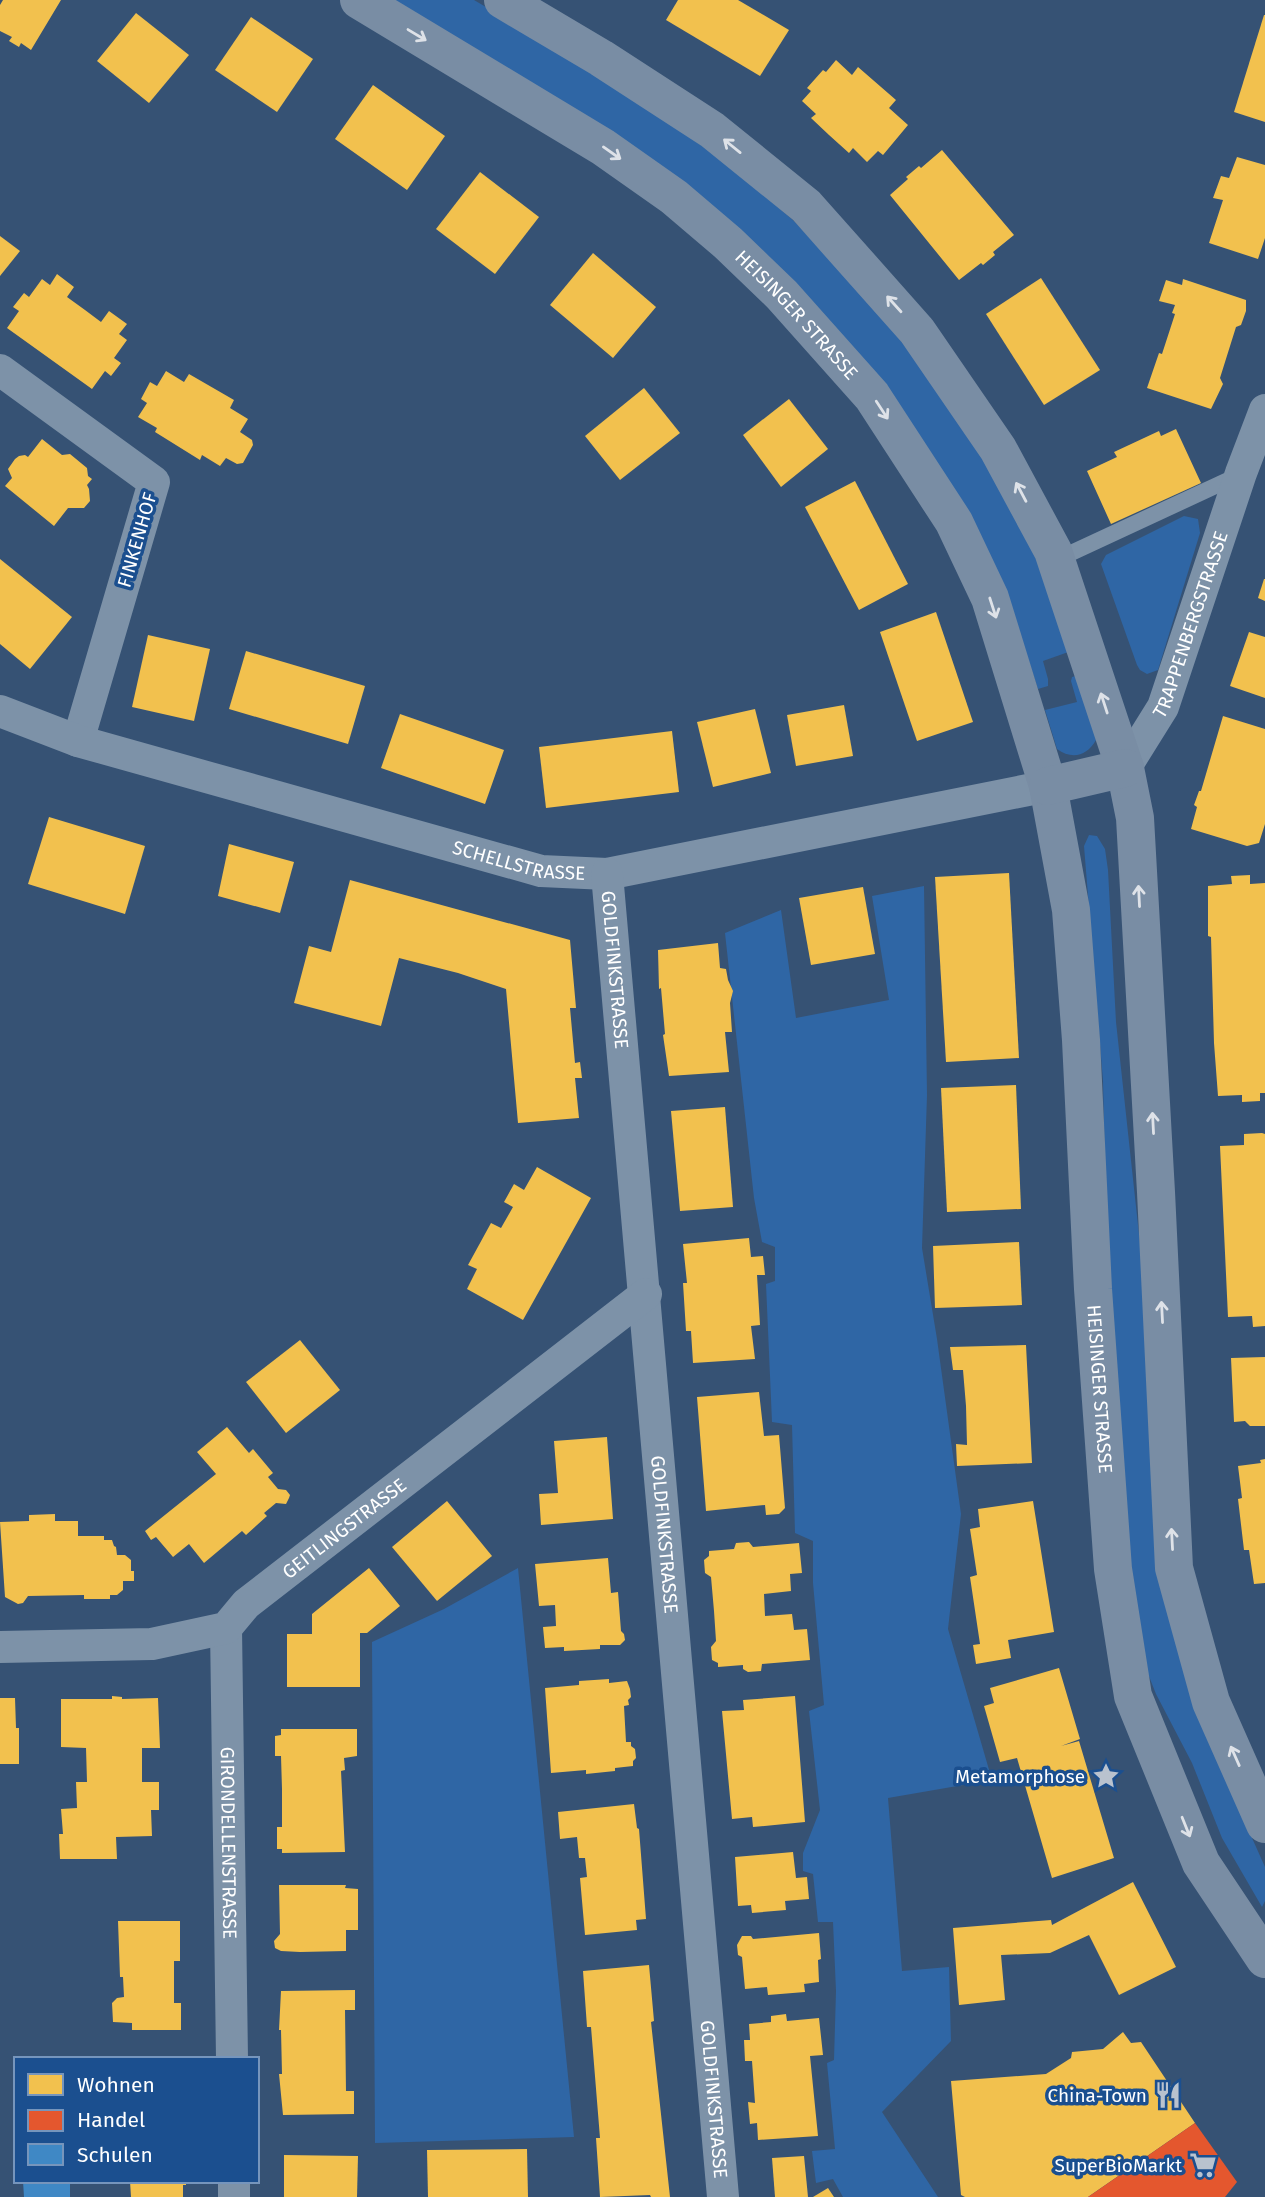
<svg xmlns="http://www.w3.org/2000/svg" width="1265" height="2197" font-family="'Fira Sans',sans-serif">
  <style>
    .green { fill: #2f66a5 }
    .homes { fill: #f2c14e }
    .shops { fill: #e4572e }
    .schools { fill: #3f88c5 }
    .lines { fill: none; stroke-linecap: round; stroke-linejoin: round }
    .service { stroke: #7d92a8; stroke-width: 16 }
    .minor { stroke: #7d92a8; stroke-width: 32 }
    .secondary { stroke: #798da4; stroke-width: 38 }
    .oneway { stroke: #dee2e8 }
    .labels { text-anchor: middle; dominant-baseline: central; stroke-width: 7; stroke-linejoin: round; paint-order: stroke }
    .street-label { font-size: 19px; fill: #fff; stroke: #1b4f8f }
    .poi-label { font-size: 19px; fill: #fff; stroke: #1b4f8f; text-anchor: end }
  </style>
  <rect width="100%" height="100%" fill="#365274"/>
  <g class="green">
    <polygon points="386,0 474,0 604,77 656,111 743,177 794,221 879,312 967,428 1037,558 1074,650 1043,661 1048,679 1048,686 1038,689 1026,653 839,331"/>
    <polygon points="1184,516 1198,519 1200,533 1158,670 1147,674 1140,670 1137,665 1101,564 1106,555"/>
    <path d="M1083 674 1096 740C1087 756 1072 760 1057 749L1045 710 1077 702 1071 681 1072 677Z"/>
    <polygon points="1089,835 1097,836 1105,849 1108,870 1116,1022 1142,1262 1153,1456 1231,1791 1265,1867 1265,1901 1262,1907 1222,1838 1192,1763 1156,1694 1145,1666 1111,1425 1103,1081 1084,846"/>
    <polygon points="924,886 927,1095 922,1248 937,1339 961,1514 948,1629 992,1780 888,1798 902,1971 949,1967 951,2041 882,2112 938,2197 843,2197 833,2179 816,2183 812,2151 835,2149 827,2063 834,2060 836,1991 833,1922 818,1922 813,1874 803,1871 803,1853 820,1810 809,1711 824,1705 813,1583 813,1541 795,1533 792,1425 772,1422 766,1284 775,1281 775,1247 762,1242 754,1198 725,933 781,910 796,1018 889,1000 872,896"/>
    <polygon points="518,1568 574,2137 375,2143 372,1642 444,1609"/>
  </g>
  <g class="homes">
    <polygon points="3,0 61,0 31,50 21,43 19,47 9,41 12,37 0,31 0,5"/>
    <polygon points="678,0 738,0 789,30 760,76 666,20"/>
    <polygon points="136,13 189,55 149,103 97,61"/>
    <polygon points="1264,15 1265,15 1265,122 1234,112"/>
    <polygon points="251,17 313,59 277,112 215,70"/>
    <polygon points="836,60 852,75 858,67 896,100 889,108 908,125 883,155 878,151 867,162 853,148 849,153 829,135 811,118 816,114 802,101 811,91 807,88 823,70 826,72"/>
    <polygon points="373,85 445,136 407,190 335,139"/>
    <polygon points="942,150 1014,235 993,252 995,255 983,265 981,263 959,280 890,195 908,179 906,177 919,166 921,168"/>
    <polygon points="1237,157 1265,165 1265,238 1258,259 1209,243 1223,200 1213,198 1221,176 1229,178"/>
    <polygon points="480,172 539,217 495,274 436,229"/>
    <polygon points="0,236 20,251 0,276"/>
    <polygon points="593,253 656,307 613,358 550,305"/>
    <polygon points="57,274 74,287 67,297 85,310 101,322 109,311 127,324 119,334 127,340 114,358 121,363 111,376 105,371 92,389 7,328 19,311 13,307 24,293 29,297 42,279 50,285"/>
    <polygon points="1041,278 1100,370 1044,405 986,314"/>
    <polygon points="1183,279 1246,300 1246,311 1241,325 1236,327 1220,378 1223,384 1211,409 1147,388 1159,353 1162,354 1175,314 1172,313 1175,305 1159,301 1166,280 1182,285"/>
    <polygon points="166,371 184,382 189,374 234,400 230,408 248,419 240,432 252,440 253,445 243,463 237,464 226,458 220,466 202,455 200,460 155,432 157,428 138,417 147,403 141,399 150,382 157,386"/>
    <polygon points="644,388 680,433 620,480 585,436"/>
    <polygon points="789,399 828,449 781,487 743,435"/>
    <polygon points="1176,429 1201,483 1111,524 1087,471 1117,457 1114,452 1159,431 1161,436"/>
    <polygon points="42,439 62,455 70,454 87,468 88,476 92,479 87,485 89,489 90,501 84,508 68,508 54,526 5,486 12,478 8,469 15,459 19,456 25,455 28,457"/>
    <polygon points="855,481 908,584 859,610 805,507"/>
    <polygon points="0,559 72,617 30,669 0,644"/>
    <polygon points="1264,579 1265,579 1265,601 1258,598"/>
    <polygon points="936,612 973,722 917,741 880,632"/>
    <polygon points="1249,632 1265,637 1265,698 1230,686"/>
    <polygon points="148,635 210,649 194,721 132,707"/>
    <polygon points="246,651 365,686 348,744 229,709"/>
    <polygon points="844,705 853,756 796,766 787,715"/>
    <polygon points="755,709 771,773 713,787 697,722"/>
    <polygon points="400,714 504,750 485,804 381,768"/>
    <polygon points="1223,716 1265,729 1265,824 1259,843 1247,846 1191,829 1197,807 1194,805 1199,791 1201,791"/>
    <polygon points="672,731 679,792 546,808 539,747"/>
    <polygon points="49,817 145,846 125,914 28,884"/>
    <polygon points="229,844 294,862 280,913 218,896"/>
    <polygon points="1009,873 1019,1058 946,1062 935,877"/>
    <polygon points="1250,875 1250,884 1265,883 1265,1093 1260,1093 1260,1101 1242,1102 1242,1095 1218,1096 1214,1043 1211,937 1208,936 1208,886 1232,884 1231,876"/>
    <polygon points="350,880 570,940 576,1008 570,1008 575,1063 580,1062 582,1078 575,1078 579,1118 518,1123 506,989 458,973 399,958 381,1026 294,1003 309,946 331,952"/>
    <polygon points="863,887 875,954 811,965 799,898"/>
    <polygon points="718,943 720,968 726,969 728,980 733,991 730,1003 732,1032 725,1032 729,1072 669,1076 663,1035 665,1034 661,988 659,989 658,950"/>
    <polygon points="1016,1085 1021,1209 947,1212 941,1088"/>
    <polygon points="725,1107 733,1207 680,1211 671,1111"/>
    <polygon points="1262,1133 1265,1134 1265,1326 1253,1327 1252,1316 1228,1317 1220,1146 1244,1145 1244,1134"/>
    <polygon points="537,1167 591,1198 523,1320 467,1289 477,1269 468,1265 491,1223 501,1228 513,1207 504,1202 514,1184 524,1190"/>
    <polygon points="749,1238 751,1257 763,1256 765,1275 757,1275 760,1325 751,1326 755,1359 693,1363 691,1331 686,1331 683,1283 687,1283 683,1244"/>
    <polygon points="1019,1242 1022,1305 935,1308 933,1246"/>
    <polygon points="300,1340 340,1390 286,1433 246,1382"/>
    <polygon points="1026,1345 1032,1463 957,1466 956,1444 967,1445 966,1406 963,1370 953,1370 950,1347"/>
    <polygon points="1265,1357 1265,1426 1250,1426 1245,1421 1234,1422 1231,1358"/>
    <polygon points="759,1392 764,1436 779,1435 785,1508 779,1514 766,1515 765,1505 706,1511 697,1397"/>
    <polygon points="227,1427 249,1453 253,1449 273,1473 268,1477 278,1489 286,1490 290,1495 289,1498 286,1504 276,1503 264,1513 267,1516 246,1535 242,1531 204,1563 189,1544 173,1557 156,1537 151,1540 145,1531 216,1474 197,1452"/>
    <polygon points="607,1437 613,1519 541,1525 539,1494 558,1493 554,1441"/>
    <polygon points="1265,1459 1265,1583 1254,1584 1249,1550 1244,1550 1238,1499 1242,1498 1238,1466 1261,1463 1260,1460"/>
    <polygon points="447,1501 492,1556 437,1601 392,1547"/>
    <polygon points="1033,1501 1054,1632 1008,1640 1011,1658 976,1664 973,1645 980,1644 970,1577 977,1575 970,1529 980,1527 978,1509"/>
    <polygon points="55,1514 55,1521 78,1521 78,1536 104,1536 104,1540 112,1540 114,1546 116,1547 117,1555 125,1555 131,1560 131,1571 134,1571 134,1581 123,1581 123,1590 117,1595 110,1595 110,1599 84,1599 84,1595 28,1596 23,1603 18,1604 5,1597 0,1522 29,1521 29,1515"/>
    <polygon points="749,1542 753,1547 799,1543 802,1573 790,1574 791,1591 764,1594 765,1616 792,1614 794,1630 807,1629 810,1660 762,1664 761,1671 748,1672 743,1669 743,1665 718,1667 718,1663 712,1660 711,1647 716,1641 714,1611 711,1577 705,1573 704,1560 709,1556 709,1551 734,1549 736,1543"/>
    <polygon points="608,1558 611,1593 618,1592 621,1631 624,1634 625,1640 620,1645 600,1645 600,1649 564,1651 564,1647 545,1648 543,1627 556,1626 555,1605 539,1606 535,1564"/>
    <polygon points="369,1568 400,1606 367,1633 360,1633 360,1687 287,1687 287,1634 312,1634 312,1614"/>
    <polygon points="1059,1668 1080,1739 1061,1746 1079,1741 1114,1858 1052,1878 1017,1758 1000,1762 984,1706 994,1703 990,1688"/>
    <polygon points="609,1679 609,1683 627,1681 630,1689 631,1697 628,1700 629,1705 624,1706 626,1742 631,1742 631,1746 635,1749 636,1758 633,1761 633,1766 615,1768 615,1771 586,1774 586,1770 551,1773 545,1688 579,1685 579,1681"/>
    <polygon points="112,1696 122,1697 122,1699 158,1698 160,1748 142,1748 142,1782 159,1782 159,1810 151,1810 152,1836 116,1837 117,1859 60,1859 59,1834 63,1834 61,1809 77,1808 76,1782 87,1782 86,1748 61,1747 61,1699 112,1699"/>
    <polygon points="795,1696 805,1822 753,1827 752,1817 732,1819 722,1711 744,1710 743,1700"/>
    <polygon points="0,1698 15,1698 16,1728 19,1728 19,1764 0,1764"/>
    <polygon points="281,1729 357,1729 357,1756 344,1758 345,1770 341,1771 345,1852 282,1853 282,1849 277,1849 277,1827 282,1827 282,1789 281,1756 275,1756 275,1736 281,1735"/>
    <polygon points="634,1804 637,1828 639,1829 646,1919 636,1920 637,1930 585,1935 580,1878 587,1877 585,1858 579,1858 577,1837 560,1839 558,1812"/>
    <polygon points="793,1852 796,1878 807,1877 809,1899 785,1901 786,1910 752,1913 751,1905 738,1906 735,1857"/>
    <polygon points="1133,1882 1176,1967 1119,1995 1089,1935 1050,1953 1001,1955 1005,2000 959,2005 953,1928 1051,1920 1052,1925"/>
    <polygon points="279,1885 346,1885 345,1888 358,1889 358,1930 346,1930 346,1951 300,1952 281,1951 275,1948 274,1941 280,1934"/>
    <polygon points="118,1921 180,1921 180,1961 174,1961 174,2003 181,2003 181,2030 132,2030 132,2023 113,2022 112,2003 117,1998 124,1997 123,1977 120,1977"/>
    <polygon points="819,1933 821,1959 818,1960 819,1982 804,1984 805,1992 768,1995 767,1987 745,1989 742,1957 738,1955 737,1945 742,1936 751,1936 753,1939"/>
    <polygon points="649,1965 654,2021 651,2022 670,2197 651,2197 650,2195 600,2197 596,2138 600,2138 591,2027 587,2027 583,1971"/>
    <polygon points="355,1990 355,2010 345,2010 346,2091 354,2091 354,2114 283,2115 279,2074 282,2074 281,2030 279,2030 281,1991"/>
    <polygon points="786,2014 787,2021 819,2018 823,2055 810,2056 818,2136 758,2140 757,2123 750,2124 748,2102 755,2103 752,2061 745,2061 744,2040 750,2040 749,2024 771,2022 771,2016"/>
    <polygon points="1123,2032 1131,2043 1141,2042 1195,2123 1088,2197 965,2197 961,2195 951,2081 1046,2074 1071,2058 1072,2052 1103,2049"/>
    <polygon points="527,2149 528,2197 428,2197 427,2150"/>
    <polygon points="284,2155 358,2156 357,2197 284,2197"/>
    <polygon points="804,2156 808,2197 775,2197 772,2158"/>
    <polygon points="130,2181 186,2181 186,2185 183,2185 183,2197 131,2197"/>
    <polygon points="828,2188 834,2197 813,2197"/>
  </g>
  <polygon class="shops" points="1195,2123 1237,2182 1225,2197 1088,2197"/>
  <polygon class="schools" points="23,2181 70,2181 70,2197 24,2197"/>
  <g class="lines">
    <polyline class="service" points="1056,560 1239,475"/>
    <g class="minor">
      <polyline points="0,370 154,482 78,741"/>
      <path id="s1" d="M0 711 78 741 541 871 607 874 1048 786"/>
      <path id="s2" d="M1125 768 1163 707 1241 473 1265 410"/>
      <path id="s3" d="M607 874 723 2197"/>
      <path id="s4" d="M226 1628 232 2059"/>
      <path id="s5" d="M0 1647 152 1644 226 1628 246 1604 646 1294"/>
      <polyline points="234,2181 234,2197"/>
    </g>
    <g class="secondary">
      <path id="s6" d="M359 0 603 147 674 197 728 243 782 295 872 396 954 522 990 598 1048 786 1071 910 1081 1040 1093 1289 1113 1569 1133 1696 1201 1863 1265 1959"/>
      <polyline points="503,0 601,58 712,130 806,206 917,331 998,449 1053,551 1125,768 1135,818 1156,1192 1174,1568 1211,1702 1265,1824"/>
      <polyline points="1048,786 1125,768"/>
    </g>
  </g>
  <defs><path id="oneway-shaft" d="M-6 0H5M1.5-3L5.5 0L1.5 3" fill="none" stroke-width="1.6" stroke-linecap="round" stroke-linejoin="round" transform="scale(1.75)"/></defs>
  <g class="oneway">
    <use href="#oneway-shaft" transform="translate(417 35) rotate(31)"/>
    <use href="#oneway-shaft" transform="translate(732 146) rotate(-141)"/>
    <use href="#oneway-shaft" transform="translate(612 153) rotate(35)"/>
    <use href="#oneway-shaft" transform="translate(894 304) rotate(-132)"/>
    <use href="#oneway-shaft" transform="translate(882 410) rotate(57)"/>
    <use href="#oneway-shaft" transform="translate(1021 492) rotate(-118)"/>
    <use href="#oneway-shaft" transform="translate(993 608) rotate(72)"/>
    <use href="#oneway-shaft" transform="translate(1104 703) rotate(-108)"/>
    <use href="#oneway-shaft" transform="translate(1139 896) rotate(-93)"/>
    <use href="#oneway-shaft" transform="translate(1153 1123) rotate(-93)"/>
    <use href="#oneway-shaft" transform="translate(1162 1312) rotate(-93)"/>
    <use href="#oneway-shaft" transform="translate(1172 1539) rotate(-93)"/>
    <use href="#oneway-shaft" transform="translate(1235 1756) rotate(-114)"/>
    <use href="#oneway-shaft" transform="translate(1186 1827) rotate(68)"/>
  </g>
  <defs>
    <symbol id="sight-bare" viewBox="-9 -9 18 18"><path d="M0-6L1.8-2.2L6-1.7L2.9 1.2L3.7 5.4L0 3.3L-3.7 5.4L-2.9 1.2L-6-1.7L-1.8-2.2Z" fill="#b9c2ce" stroke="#1b4f8f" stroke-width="2.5" paint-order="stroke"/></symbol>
    <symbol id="restaurant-bare" viewBox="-9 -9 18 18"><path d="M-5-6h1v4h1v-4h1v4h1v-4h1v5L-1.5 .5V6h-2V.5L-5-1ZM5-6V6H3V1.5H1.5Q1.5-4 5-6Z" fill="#b9c2ce" stroke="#1b4f8f" stroke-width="2.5" paint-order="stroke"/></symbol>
    <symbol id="supermarket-bare" viewBox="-9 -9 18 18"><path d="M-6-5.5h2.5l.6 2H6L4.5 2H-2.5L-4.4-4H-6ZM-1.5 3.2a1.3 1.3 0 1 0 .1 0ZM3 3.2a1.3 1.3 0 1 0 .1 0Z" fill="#b9c2ce" stroke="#1b4f8f" stroke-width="2.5" paint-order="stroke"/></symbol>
  </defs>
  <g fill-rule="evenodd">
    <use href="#sight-bare" x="1087" y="1757" width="38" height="38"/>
    <use href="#restaurant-bare" x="1149" y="2076" width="38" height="38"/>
    <use href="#supermarket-bare" x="1184" y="2146" width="38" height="38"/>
  </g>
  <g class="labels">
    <g class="street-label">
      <text stroke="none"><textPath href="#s6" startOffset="542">HEISINGER STRASSE</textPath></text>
      <text transform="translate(137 540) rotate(-74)">FINKENHOF</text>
      <text stroke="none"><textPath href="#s2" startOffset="159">TRAPPENBERGSTRASSE</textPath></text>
      <text stroke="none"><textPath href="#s1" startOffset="541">SCHELLSTRASSE</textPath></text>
      <text stroke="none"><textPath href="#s3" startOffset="96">GOLDFINKSTRASSE</textPath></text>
      <text stroke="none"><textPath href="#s6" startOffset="1690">HEISINGER STRASSE</textPath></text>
      <text stroke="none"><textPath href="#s5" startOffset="383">GEITLINGSTRASSE</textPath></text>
      <text stroke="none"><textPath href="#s3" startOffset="663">GOLDFINKSTRASSE</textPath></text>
      <text stroke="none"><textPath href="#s4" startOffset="215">GIRONDELLENSTRASSE</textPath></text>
      <text stroke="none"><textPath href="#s3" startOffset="1230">GOLDFINKSTRASSE</textPath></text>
    </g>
    <g class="poi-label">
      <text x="1085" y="1776">Metamorphose</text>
      <text x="1147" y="2095">China-Town</text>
      <text x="1182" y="2165">SuperBioMarkt</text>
    </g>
  </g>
  <rect x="14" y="2057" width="245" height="126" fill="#1b4f8f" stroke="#7695bc" stroke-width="2"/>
  <rect x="28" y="2074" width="35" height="21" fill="#f2c14e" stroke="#7695bc" stroke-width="2"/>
  <text x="77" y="2092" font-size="21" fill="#ffffff">Wohnen</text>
  <rect x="28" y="2110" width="35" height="21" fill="#e4572e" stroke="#7695bc" stroke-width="2"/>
  <text x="77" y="2127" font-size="21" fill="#ffffff">Handel</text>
  <rect x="28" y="2144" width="35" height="21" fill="#3f88c5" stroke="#7695bc" stroke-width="2"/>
  <text x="77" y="2162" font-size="21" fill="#ffffff">Schulen</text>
</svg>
